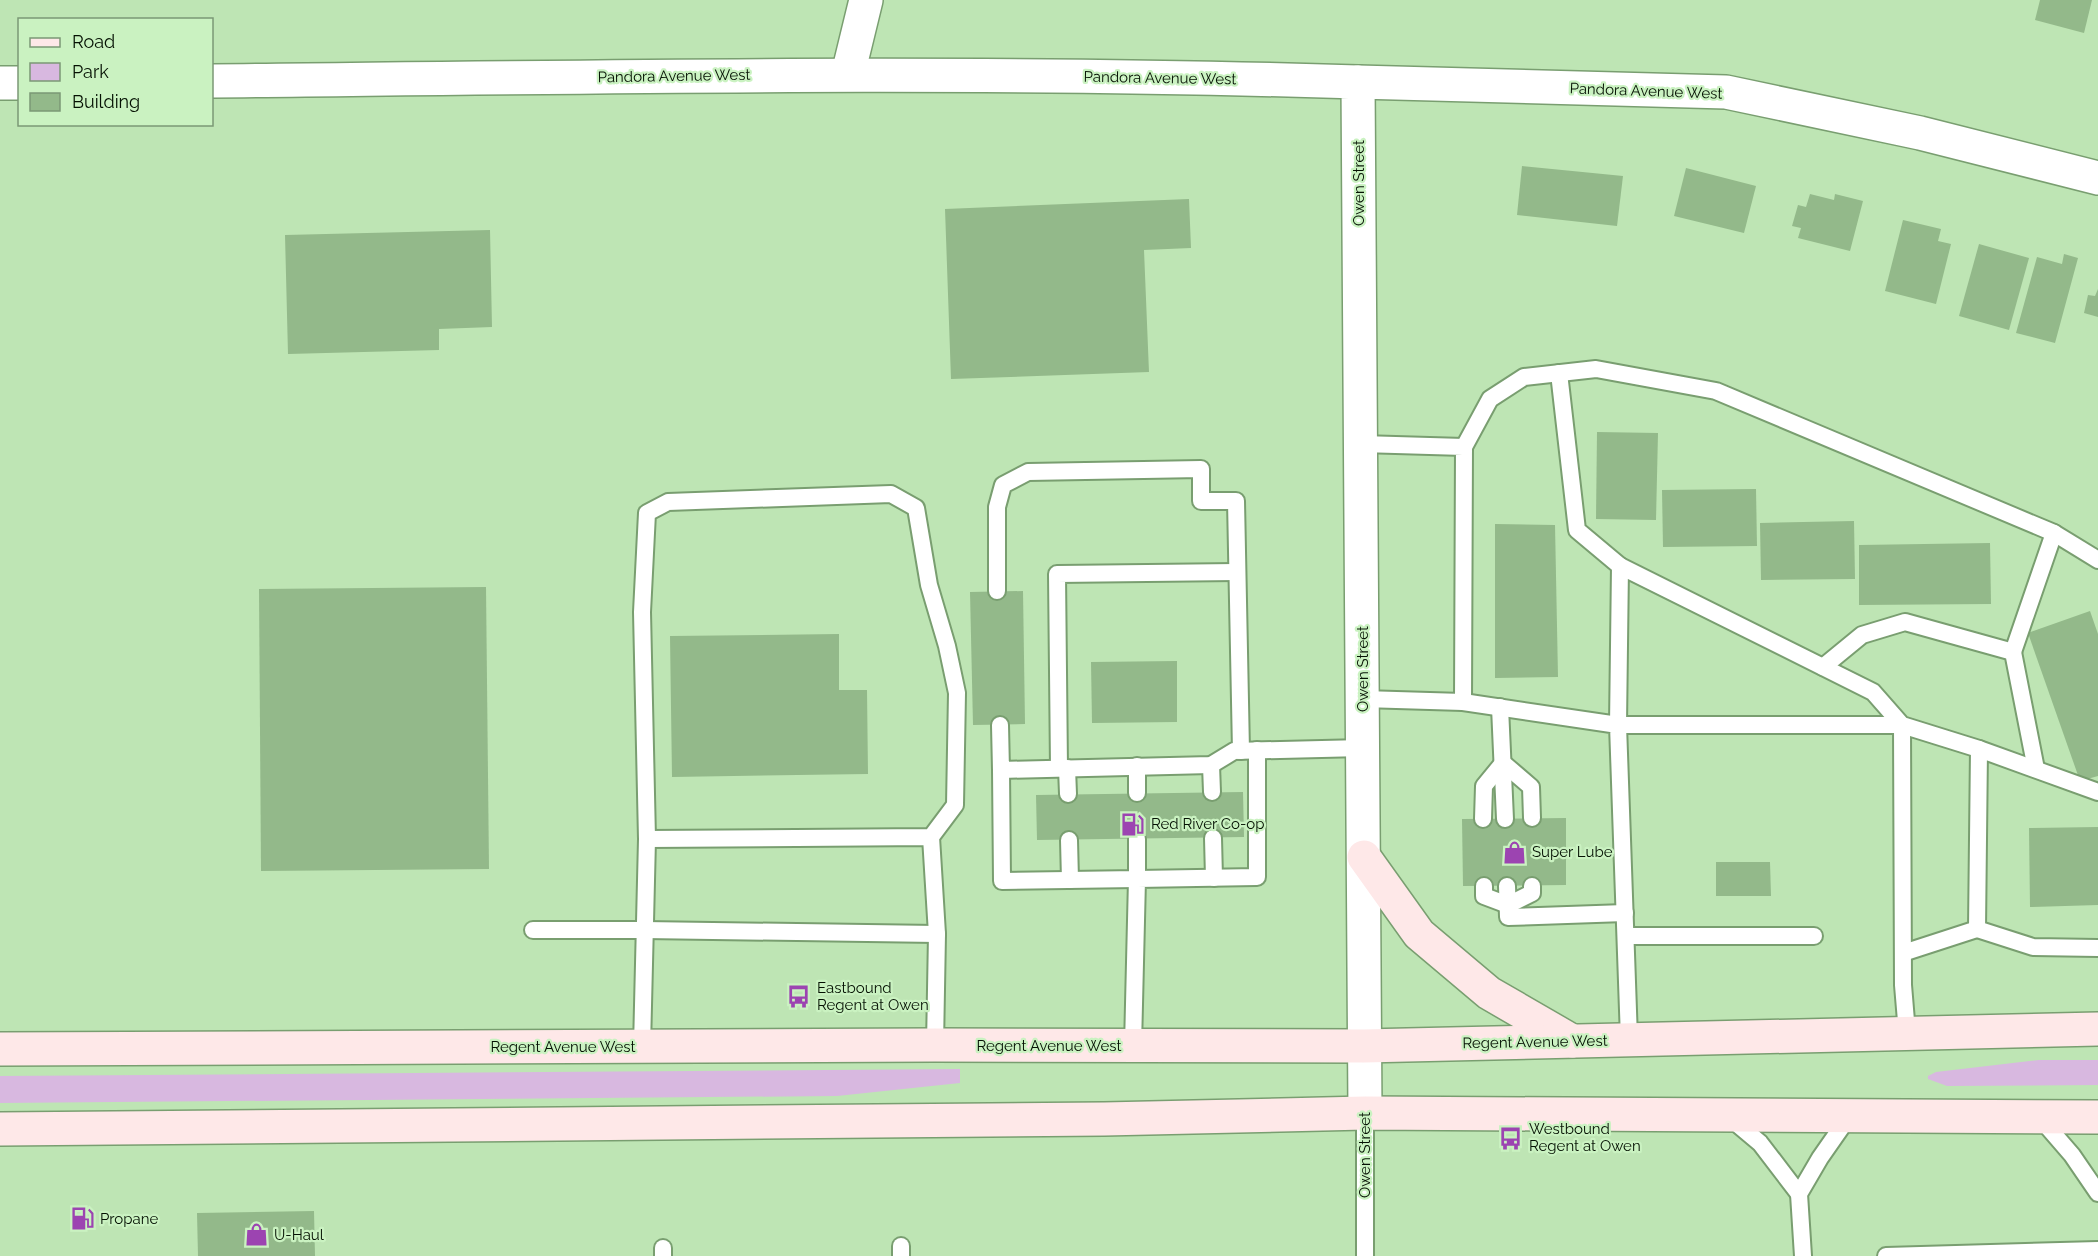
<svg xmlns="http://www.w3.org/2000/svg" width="2098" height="1256" font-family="Raleway,sans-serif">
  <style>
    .green { fill: #d8b8e0 }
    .building { fill: #93b98a }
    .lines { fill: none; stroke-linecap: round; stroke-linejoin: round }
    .service-casing { stroke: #799e70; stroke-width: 20 }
    .minor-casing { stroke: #799e70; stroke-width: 36 }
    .tertiary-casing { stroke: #799e70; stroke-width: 36 }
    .secondary-casing { stroke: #799e70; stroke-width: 36 }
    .service { stroke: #fff; stroke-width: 16 }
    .minor { stroke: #fff; stroke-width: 33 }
    .tertiary { stroke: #fff; stroke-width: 33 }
    .secondary { stroke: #fee8e8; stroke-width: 33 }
    .labels { text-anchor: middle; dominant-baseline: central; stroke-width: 4.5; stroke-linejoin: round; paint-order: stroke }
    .street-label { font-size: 15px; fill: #051103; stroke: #caf2c1 }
    .poi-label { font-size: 15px; fill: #051103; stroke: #caf2c1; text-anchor: start }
  </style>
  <rect width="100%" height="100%" fill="#bee5b4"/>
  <g class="green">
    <polygon points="2039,1060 2098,1060 2098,1085 1947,1086 1928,1079 1928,1076 1936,1072"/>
    <polygon points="960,1069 960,1083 837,1096 0,1103 0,1076"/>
  </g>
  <g class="building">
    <polygon points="2040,0 2092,0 2084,33 2035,20"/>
    <polygon points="1522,166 1623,176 1617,226 1517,215"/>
    <polygon points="1686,168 1756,186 1744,233 1674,216"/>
    <polygon points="1810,194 1834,200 1835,194 1863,201 1850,251 1798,238 1801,228 1792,226 1798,205 1806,207"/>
    <polygon points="1189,199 1191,248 1144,250 1149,372 951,379 945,209"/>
    <polygon points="1903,220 1941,229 1938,241 1951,244 1936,304 1885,291"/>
    <polygon points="490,230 492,327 439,329 439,350 288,354 285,235"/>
    <polygon points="1979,244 2029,258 2009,330 1959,316"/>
    <polygon points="2064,254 2078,258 2055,343 2016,333 2037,257 2062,264"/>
    <polygon points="2098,289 2098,317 2084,313 2088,295 2095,296"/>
    <polygon points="1597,432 1658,433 1656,520 1596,519"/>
    <polygon points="1756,489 1757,546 1663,547 1662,490"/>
    <polygon points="1854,521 1855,579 1761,580 1760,523"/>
    <polygon points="1495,524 1555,525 1558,677 1495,678"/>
    <polygon points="1990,543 1991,604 1859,605 1859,545"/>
    <polygon points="486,587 489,869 261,871 259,589"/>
    <polygon points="1023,591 1025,724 973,725 970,592"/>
    <polygon points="2090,611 2098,634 2098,776 2080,781 2028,633"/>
    <polygon points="839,634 839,690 867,690 868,774 672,777 670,636"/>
    <polygon points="1177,661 1177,722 1092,723 1091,662"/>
    <polygon points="1243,792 1244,837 1037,840 1036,795"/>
    <polygon points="1566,818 1566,885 1463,886 1462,819"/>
    <polygon points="2098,827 2098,905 2030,907 2029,828"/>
    <polygon points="1716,862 1770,862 1771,896 1716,896"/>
    <polygon points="314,1211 315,1256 198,1256 197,1213"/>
  </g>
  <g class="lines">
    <defs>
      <g id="service">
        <polyline points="1559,373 1577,530 1620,566"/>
        <polyline points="1361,444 1464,447 1463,702 1363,699"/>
        <polyline points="1464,447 1490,399 1524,377 1596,369 1716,391 2054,533 2013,652"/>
        <polyline points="2054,533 2098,560"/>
        <polyline points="997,591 997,507 1003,485 1028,472 1201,469 1201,501 1236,501 1241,751"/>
        <polyline points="1823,667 1862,635 1905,622 2013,652 2036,769"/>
        <polyline points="1463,702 1618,725 1629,1039"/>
        <polyline points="1500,707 1505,819"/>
        <polyline points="1000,725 1001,770 1211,765 1234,751 1363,748"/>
        <polyline points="1503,763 1531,787 1532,818"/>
        <polyline points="1211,765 1212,792"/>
        <polyline points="1137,766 1137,793"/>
        <polyline points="1059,768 1057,574 1237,572"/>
        <polyline points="1067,768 1068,794"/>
        <polyline points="1001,770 1002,881 1137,879 1137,839"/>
        <polyline points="1483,819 1484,786 1503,763"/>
        <polyline points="931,837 955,805 957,693 947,646 929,585 916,508 891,494 668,502 647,513 642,612 647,839 931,837 937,934 935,1045"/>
        <polyline points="1213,838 1214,878"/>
        <polyline points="1069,840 1070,880"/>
        <polyline points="1484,886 1484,896 1508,905 1532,893 1532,886"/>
        <polyline points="1507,886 1508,917 1625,913"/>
        <polyline points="1977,929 2033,947 2098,948"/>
        <polyline points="533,930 644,930 937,934"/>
        <polyline points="1626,936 1814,936"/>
        <polyline points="1903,953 1977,929 1979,749 2098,792"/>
        <polyline points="1907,1033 1903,985 1902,725 1618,725 1620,566 1873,692 1902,725 1979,749"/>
        <polyline points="1133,1046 1137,879 1257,877 1257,750"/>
        <polyline points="642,1047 647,839"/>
        <polyline points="1365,1113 1365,1256"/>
        <polyline points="1729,1117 1760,1143 1799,1194"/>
        <polyline points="2040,1118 2072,1155 2098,1193"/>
        <polyline points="663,1248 663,1256"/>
        <polyline points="901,1256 901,1246"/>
        <polyline points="1803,1256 1799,1194 1820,1158 1850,1115"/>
        <polyline points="1886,1256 2098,1250"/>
      </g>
      <polyline id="minor" points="1358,82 1726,92 1920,133 2098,178"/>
      <g id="tertiary">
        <polyline points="848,74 866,0"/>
        <path d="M212 81C594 77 976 70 1358 82L1365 1113"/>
        <polyline points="0,83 20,83"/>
      </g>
      <g id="secondary">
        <polyline points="1364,857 1419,934 1489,993 1572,1041"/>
        <polyline points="0,1049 935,1045 1364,1046 2098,1029"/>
        <polyline points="0,1129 1104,1119 1365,1113 2098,1117"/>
      </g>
    </defs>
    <use href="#service" class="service-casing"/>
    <use href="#minor" class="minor-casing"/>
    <use href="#tertiary" class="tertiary-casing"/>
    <use href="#secondary" class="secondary-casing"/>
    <use href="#service" class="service"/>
    <use href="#minor" class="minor"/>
    <use href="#tertiary" class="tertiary"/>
    <use href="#secondary" class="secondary"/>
  </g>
  <defs>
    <symbol id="fuel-bare" viewBox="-9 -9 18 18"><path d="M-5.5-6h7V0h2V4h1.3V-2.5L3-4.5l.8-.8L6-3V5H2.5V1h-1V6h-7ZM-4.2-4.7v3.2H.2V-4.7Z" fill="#9c44b1" stroke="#caf2c1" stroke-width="2.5" paint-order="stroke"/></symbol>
    <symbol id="shop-bare" viewBox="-9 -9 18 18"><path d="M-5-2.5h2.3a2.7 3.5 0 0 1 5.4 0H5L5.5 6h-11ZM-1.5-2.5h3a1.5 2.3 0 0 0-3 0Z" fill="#9c44b1" stroke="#caf2c1" stroke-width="2.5" paint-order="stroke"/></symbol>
    <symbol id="bus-bare" viewBox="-9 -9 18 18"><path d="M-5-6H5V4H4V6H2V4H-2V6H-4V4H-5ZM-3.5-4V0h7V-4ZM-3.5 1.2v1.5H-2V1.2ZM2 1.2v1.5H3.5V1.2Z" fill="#9c44b1" stroke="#caf2c1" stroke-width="2.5" paint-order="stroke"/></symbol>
  </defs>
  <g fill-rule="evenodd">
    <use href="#fuel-bare" x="1116" y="808" width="33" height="33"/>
    <use href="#shop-bare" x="1498" y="836" width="33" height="33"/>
    <use href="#bus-bare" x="782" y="980" width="33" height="33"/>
    <use href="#bus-bare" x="1494" y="1122" width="33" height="33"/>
    <use href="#fuel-bare" x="66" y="1202" width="33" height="33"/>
    <use href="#shop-bare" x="240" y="1218" width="33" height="33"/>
  </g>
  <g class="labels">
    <g class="street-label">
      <text transform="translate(674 76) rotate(-1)">Pandora Avenue West</text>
      <text transform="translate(1160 78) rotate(1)">Pandora Avenue West</text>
      <text transform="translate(1646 91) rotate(2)">Pandora Avenue West</text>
      <text transform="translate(1359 183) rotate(-90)">Owen Street</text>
      <text transform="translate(1363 669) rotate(-90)">Owen Street</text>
      <text transform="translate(1535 1042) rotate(-1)">Regent Avenue West</text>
      <text x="1049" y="1046">Regent Avenue West</text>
      <text x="563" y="1047">Regent Avenue West</text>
      <text transform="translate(1365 1155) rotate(-90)">Owen Street</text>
    </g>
    <g class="poi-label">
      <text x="1151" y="824">Red River Co-op</text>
      <text x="1532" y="852">Super Lube</text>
      <text x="817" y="988">Eastbound<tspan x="817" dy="17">Regent at Owen</tspan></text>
      <text x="1529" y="1129">Westbound<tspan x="1529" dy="17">Regent at Owen</tspan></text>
      <text x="100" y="1219">Propane</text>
      <text x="274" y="1235">U-Haul</text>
    </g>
  </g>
  <rect x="18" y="18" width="195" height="108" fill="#caf2c1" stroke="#7b9875" stroke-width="1.5"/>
  <rect x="30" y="38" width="30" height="9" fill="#fee8e8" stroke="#7b9875" stroke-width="1.5"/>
  <text x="72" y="48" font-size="18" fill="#051103">Road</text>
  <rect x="30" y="63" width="30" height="18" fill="#d8b8e0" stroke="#7b9875" stroke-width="1.5"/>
  <text x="72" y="78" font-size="18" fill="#051103">Park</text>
  <rect x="30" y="93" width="30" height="18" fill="#93b98a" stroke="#7b9875" stroke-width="1.5"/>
  <text x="72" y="108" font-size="18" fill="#051103">Building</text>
</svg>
